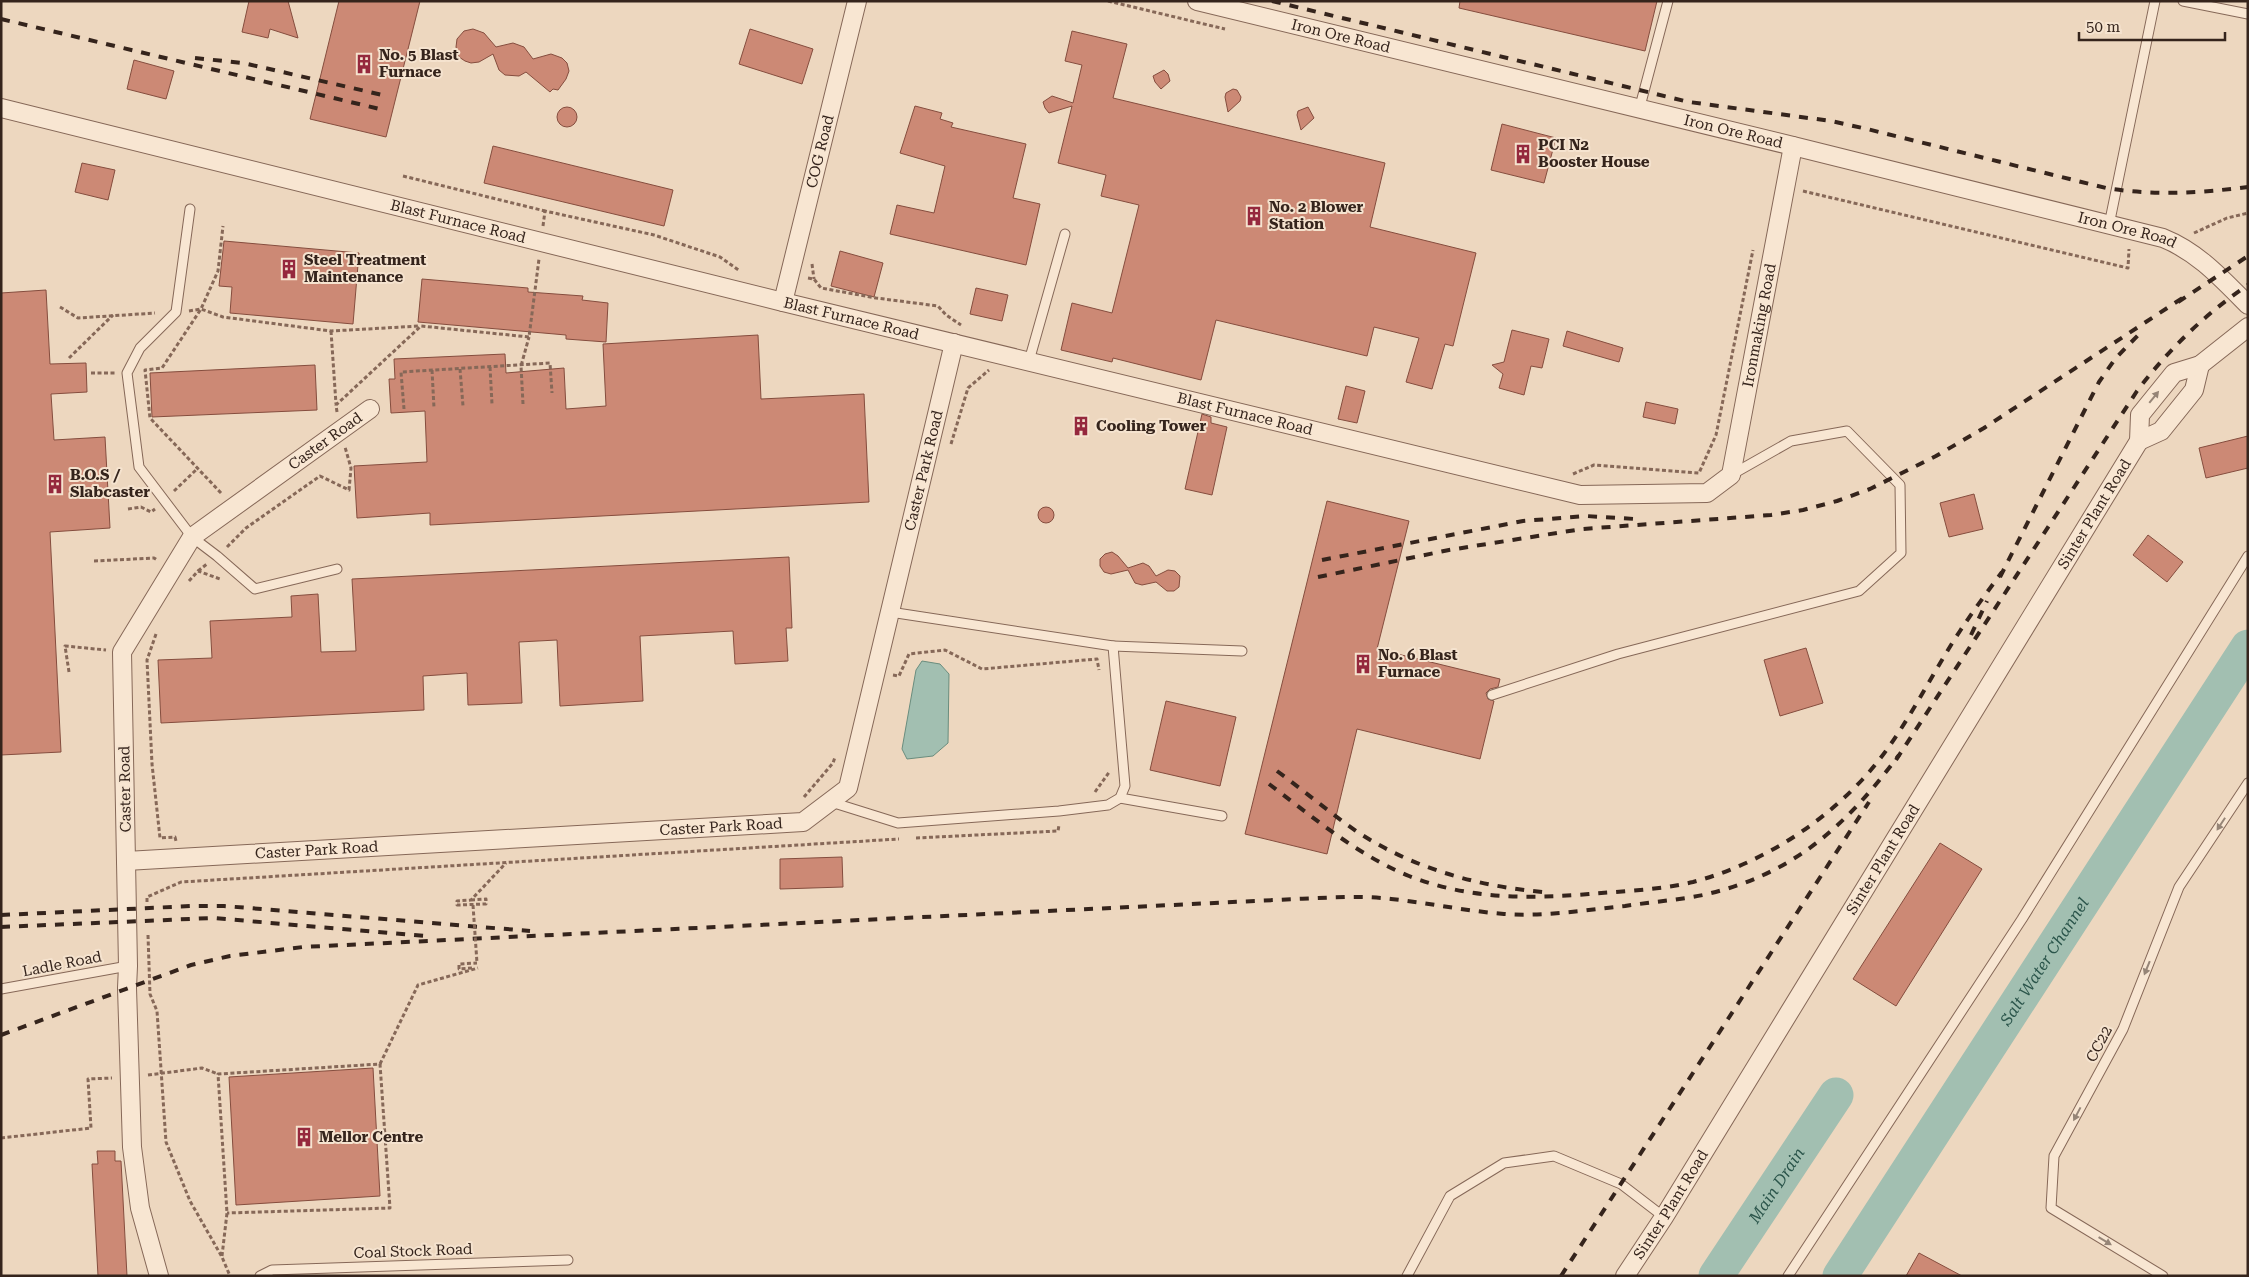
<svg xmlns="http://www.w3.org/2000/svg" width="2249" height="1277" font-family="'Roboto Serif',serif">
  <style>
    .water { fill: #a2bfb1; stroke: #6a8d7e }
    .lines { fill: none; stroke-linecap: round; stroke-linejoin: round }
    .river { stroke: #a2bfb1; stroke-width: 35 }
    .building { fill: #cc8975; stroke: #854d3e }
    .lane-casing { stroke: #866858; stroke-width: 11 }
    .street-casing { stroke: #866858; stroke-width: 20 }
    .path { stroke: #866858; stroke-width: 3; stroke-dasharray: 4 2.5; stroke-linecap: butt }
    .lane { stroke: #f8e6d2; stroke-width: 9 }
    .street { stroke: #f8e6d2; stroke-width: 18 }
    .rail { stroke: #35241c; stroke-width: 4; stroke-dasharray: 9 9; stroke-linecap: butt }
    .path-bridge { stroke: #866858; stroke-width: 3; stroke-dasharray: 4 2.5; stroke-linecap: butt }
    .oneway { fill: #968577 }
    .labels { text-anchor: middle; dominant-baseline: central; stroke-width: 4; stroke-linejoin: round; paint-order: stroke }
    .street-label { font-size: 15px; fill: #35241c; stroke: #f5e3cf }
    .poi-label { font-size: 15px; font-weight: bold; fill: #35241c; stroke: #f5e3cf; text-anchor: start }
    .water-label { font-size: 16px; font-style: italic; fill: #2b554b; stroke: #f5e3cf }
  </style>
  <rect width="100%" height="100%" fill="#edd7bf"/>
  <polygon class="water" points="922,661 940,664 949,674 948,743 933,756 907,759 902,749 916,670"/>
  <g class="lines">
    <g class="river">
      <path id="s1" d="M1716 1276 1836 1095"/>
      <path id="s2" d="M1840 1276 2248 647"/>
    </g>
  </g>
  <g class="building">
    <polygon points="249,1 288,1 298,38 270,29 268,38 242,32"/>
    <polygon points="339,1 420,1 386,137 310,119"/>
    <polygon points="1460,1 1657,1 1645,51 1459,8"/>
    <polygon points="473,29 484,33 496,47 513,43 524,47 533,59 551,54 562,58 567,63 569,71 566,79 558,90 553,89 550,92 526,72 519,76 505,75 499,70 493,54 479,62 471,63 465,61 459,57 456,47 457,39 464,31"/>
    <polygon points="750,29 813,49 802,84 739,64"/>
    <polygon points="1072,31 1127,44 1113,98 1385,163 1370,227 1476,253 1453,346 1445,344 1432,389 1406,382 1419,338 1374,327 1367,356 1216,320 1201,380 1113,358 1112,362 1061,350 1072,303 1112,313 1139,205 1101,196 1106,175 1058,163 1072,106 1049,113 1045,108 1043,102 1052,96 1073,103 1082,65 1065,61"/>
    <polygon points="134,60 174,71 166,99 127,89"/>
    <polygon points="1164,70 1168,74 1170,81 1161,89 1155,82 1153,76"/>
    <polygon points="1233,89 1237,90 1241,97 1240,101 1228,112 1225,97 1226,93"/>
    <polygon points="915,106 942,113 940,119 953,123 951,127 1026,144 1013,198 1040,204 1026,265 890,234 897,205 934,213 945,166 900,153"/>
    <polygon points="1308,107 1314,118 1301,130 1297,115 1298,111"/>
    <circle cx="567" cy="117" r="10"/>
    <polygon points="1502,124 1556,138 1544,183 1491,170"/>
    <polygon points="493,146 673,190 664,226 484,183"/>
    <polygon points="82,163 115,170 108,200 75,192"/>
    <polygon points="224,241 359,253 353,324 230,313 232,287 219,286"/>
    <polygon points="840,251 883,263 874,297 831,286"/>
    <polygon points="422,279 528,288 528,292 583,296 582,300 608,303 606,342 566,339 566,335 418,322"/>
    <polygon points="976,288 1008,295 1002,321 970,314"/>
    <polygon points="46,290 50,364 86,363 87,392 51,394 54,440 105,437 110,528 50,532 61,752 1,755 1,293"/>
    <polygon points="1512,330 1549,339 1542,368 1531,366 1524,395 1499,388 1503,374 1492,365 1504,362"/>
    <polygon points="1567,331 1623,348 1619,362 1563,346"/>
    <polygon points="758,335 761,399 864,394 869,502 430,525 430,513 357,518 354,466 427,462 425,411 391,413 389,379 395,379 394,359 505,354 506,373 564,368 566,409 606,406 603,344"/>
    <polygon points="315,365 317,410 152,417 150,373"/>
    <polygon points="1346,386 1365,391 1357,423 1338,419"/>
    <polygon points="1646,402 1678,409 1675,424 1643,417"/>
    <polygon points="1202,414 1211,417 1211,423 1227,427 1212,495 1185,489"/>
    <polygon points="2248,436 2248,468 2206,478 2199,448"/>
    <polygon points="1974,494 1983,529 1949,537 1940,503"/>
    <polygon points="1327,501 1409,521 1377,649 1500,679 1498,687 1490,689 1486,693 1488,699 1494,701 1480,759 1357,729 1327,854 1245,834"/>
    <circle cx="1046" cy="515" r="8"/>
    <polygon points="2148,535 2183,562 2167,582 2133,555"/>
    <polygon points="1112,552 1118,556 1128,568 1143,563 1149,566 1156,576 1168,570 1175,571 1180,576 1179,587 1174,591 1167,591 1156,582 1142,585 1135,583 1128,570 1111,574 1104,572 1100,566 1100,559 1105,554"/>
    <polygon points="789,557 792,628 786,628 788,661 735,664 733,631 640,636 643,701 560,706 557,640 519,642 522,703 468,705 467,673 423,676 424,710 161,723 158,660 212,658 210,621 292,617 291,596 318,594 321,652 356,651 352,579"/>
    <polygon points="1806,648 1823,703 1780,716 1764,660"/>
    <polygon points="1166,701 1236,717 1220,786 1150,770"/>
    <polygon points="1940,843 1982,869 1896,1006 1853,979"/>
    <polygon points="842,857 843,887 780,889 780,859"/>
    <polygon points="373,1068 380,1196 236,1205 229,1077"/>
    <polygon points="97,1151 115,1151 115,1161 121,1161 127,1276 98,1276 92,1164 98,1164"/>
    <polygon points="1919,1253 1962,1276 1906,1276"/>
  </g>
  <g class="lines">
    <defs>
      <g id="lane">
        <polyline points="2183,1 2248,14"/>
        <polyline points="1639,110 1668,1"/>
        <polyline points="190,209 176,312 140,348 127,373 139,467 192,537 217,556 255,589 337,569"/>
        <polyline points="2109,225 2155,1"/>
        <polyline points="1029,361 1065,234"/>
        <polyline points="1113,646 1242,651"/>
        <polyline points="1492,695 1618,654 1859,591 1901,553 1900,485 1847,431 1791,441 1731,475"/>
        <polyline points="1120,798 1222,816"/>
        <polyline points="831,802 898,823 1059,811 1108,805 1120,798 1125,786 1113,646 890,612"/>
        <polyline points="1,989 128,966"/>
        <polyline points="260,1276 272,1270 568,1260"/>
        <polyline points="1407,1276 1450,1196 1504,1163 1554,1156 1621,1184 1664,1217"/>
        <polyline points="1788,1276 2022,919 2248,556"/>
        <polyline points="2163,1276 2051,1208 2054,1156 2123,1029 2179,887 2248,783"/>
      </g>
      <g id="street">
        <path id="s3" d="M1197 1 1793 146 2163 238C2198 252 2222 279 2248 305"/>
        <path id="s4" d="M1 108 783 302 1580 495 1707 493 1731 475 1793 146"/>
        <path id="s5" d="M783 302 857 1"/>
        <polyline points="2139,441 2161,431 2194,390 2200,365"/>
        <path id="s6" d="M126 861 803 822 848 788 954 343"/>
        <path id="s7" d="M159 1276 140 1208 132 1147 127 988 128 966 122 652 192 537 370 409"/>
        <path id="s8" d="M1625 1276 1664 1217 2139 441 2140 415 2174 373 2200 365 2248 327"/>
      </g>
    </defs>
    <use href="#lane" class="lane-casing"/>
    <use href="#street" class="street-casing"/>
    <g class="path">
      <polyline points="1108,1 1225,29"/>
      <polyline points="403,176 545,211"/>
      <polyline points="1803,191 2128,268 2129,249"/>
      <polyline points="543,226 545,211 654,235 720,257 740,271"/>
      <polyline points="2194,233 2227,218 2248,213"/>
      <polyline points="812,264 814,279"/>
      <polyline points="808,278 814,279 821,288 876,298 938,306 946,315 961,325"/>
      <polyline points="60,307 78,318 155,313"/>
      <polyline points="189,311 201,309 223,317 331,331 420,326"/>
      <polyline points="331,331 336,404"/>
      <polyline points="69,358 113,315"/>
      <polyline points="490,367 492,404"/>
      <polyline points="460,369 463,406"/>
      <polyline points="432,370 434,408"/>
      <polyline points="91,373 115,373"/>
      <polyline points="523,404 521,366 529,337"/>
      <polyline points="404,409 401,372 550,363 552,393"/>
      <polyline points="337,412 336,405 421,326 529,337 539,259"/>
      <polyline points="951,444 968,388 989,370"/>
      <polyline points="1573,474 1594,465 1699,473 1716,435 1753,250"/>
      <polyline points="174,491 197,469"/>
      <polyline points="221,493 150,418 145,370 162,368 201,309 218,271 223,226"/>
      <polyline points="128,509 141,507 151,512 155,509"/>
      <polyline points="227,547 246,528 320,476 349,490 351,468 345,447"/>
      <polyline points="94,561 154,558 157,560"/>
      <polyline points="198,571 207,564"/>
      <polyline points="189,581 198,571 220,579"/>
      <polyline points="156,634 147,660 152,764 160,838 175,837 176,841"/>
      <polyline points="69,672 65,646 106,650"/>
      <polyline points="893,675 899,676 909,654 945,650 982,669 1097,659 1099,670"/>
      <polyline points="1095,792 1110,771"/>
      <polyline points="804,797 833,763 835,757"/>
      <polyline points="916,838 1058,831 1059,825"/>
      <polyline points="471,900 486,899 486,904 457,905 457,901 471,900 506,863"/>
      <polyline points="147,902 147,897 181,882 899,839"/>
      <polyline points="148,935 150,994 157,1011 166,1142 190,1201 222,1257 230,1276"/>
      <polyline points="472,968 459,969 459,964 477,963"/>
      <polyline points="380,1064 418,985 478,968"/>
      <polyline points="148,1075 202,1068 218,1074"/>
      <polyline points="1,1138 91,1128 88,1079 112,1078"/>
      <polyline points="222,1256 227,1213 218,1074 380,1064 390,1208 227,1213"/>
    </g>
    <use href="#lane" class="lane"/>
    <use href="#street" class="street"/>
    <g class="rail">
      <path d="M1272 1 1689 102 1831 121 1867 129 2106 188C2154 196 2199 193 2248 187"/>
      <polyline points="1,19 384,110"/>
      <polyline points="195,58 243,63 387,96"/>
      <polyline points="2178,302 2248,256"/>
      <polyline points="1322,560 1523,521 1586,516 1635,519"/>
      <polyline points="1318,577 1449,550 1582,529 1771,515 1803,510 1837,501 1870,489 1936,456 1984,428 2184,297"/>
      <polyline points="2000,577 2099,382 2115,359 2143,330"/>
      <polyline points="1971,635 1987,601"/>
      <path d="M1896 760 2137 391C2169 349 2205 314 2248 285"/>
      <path d="M1277 771C1304 791 1329 812 1356 831 1412 868 1476 886 1543 892"/>
      <path d="M1269 784C1313 817 1357 855 1409 876 1468 899 1526 899 1589 894 1623 891 1659 890 1693 882 1757 865 1817 828 1862 780 1903 736 1927 681 1960 631 1973 611 1988 591 2002 572"/>
      <polyline points="1,915 192,906 224,906 530,931"/>
      <polyline points="1,927 213,918 425,936"/>
      <path d="M1 1035 191 965 230 956 303 947 1296 899C1328 898 1360 895 1391 899 1429 903 1466 911 1504 914 1544 917 1585 910 1625 906 1651 902 1678 900 1703 895 1793 875 1846 826 1899 755"/>
      <polyline points="1561,1276 1869,802"/>
    </g>
    <polyline class="path-bridge" points="473,905 477,963"/>
  </g>
  <defs><path id="oneway-solid" d="M-6-.8H1V-3.2L6.5 0L1 3.2V.8H-6Z" transform="scale(1.25)"/></defs>
  <g class="oneway">
    <use href="#oneway-solid" transform="translate(2154 397) rotate(-51)"/>
    <use href="#oneway-solid" transform="translate(2221 824) rotate(123)"/>
    <use href="#oneway-solid" transform="translate(2147 968) rotate(112)"/>
    <use href="#oneway-solid" transform="translate(2077 1114) rotate(118)"/>
    <use href="#oneway-solid" transform="translate(2105 1241) rotate(31)"/>
  </g>
  <defs>
    <symbol id="building-bare" viewBox="-9 -9 18 18"><path d="M-4-6H4V6H1V3H-1V6H-4ZM-2.5-4.3h1.7v1.8h-1.7ZM.8-4.3h1.7v1.8H.8ZM-2.5-1h1.7V.8h-1.7ZM.8-1h1.7V.8H.8Z" fill="#95283d" stroke="#f5e3cf" stroke-width="2.5" paint-order="stroke"/></symbol>
  </defs>
  <g fill-rule="evenodd">
    <use href="#building-bare" x="350" y="50" width="28" height="28"/>
    <use href="#building-bare" x="1509" y="140" width="28" height="28"/>
    <use href="#building-bare" x="1240" y="202" width="28" height="28"/>
    <use href="#building-bare" x="275" y="255" width="28" height="28"/>
    <use href="#building-bare" x="1067" y="412" width="28" height="28"/>
    <use href="#building-bare" x="41" y="470" width="28" height="28"/>
    <use href="#building-bare" x="1349" y="650" width="28" height="28"/>
    <use href="#building-bare" x="290" y="1123" width="28" height="28"/>
  </g>
  <g class="labels">
    <g class="street-label">
      <text stroke="none"><textPath href="#s3" startOffset="148">Iron Ore Road</textPath></text>
      <text stroke="none"><textPath href="#s3" startOffset="552">Iron Ore Road</textPath></text>
      <text stroke="none"><textPath href="#s5" startOffset="155">COG Road</textPath></text>
      <text stroke="none"><textPath href="#s4" startOffset="471">Blast Furnace Road</textPath></text>
      <text stroke="none"><textPath href="#s3" startOffset="958">Iron Ore Road</textPath></text>
      <text stroke="none"><textPath href="#s4" startOffset="876">Blast Furnace Road</textPath></text>
      <text stroke="none"><textPath href="#s4" startOffset="1935">Ironmaking Road</textPath></text>
      <text stroke="none"><textPath href="#s4" startOffset="1281">Blast Furnace Road</textPath></text>
      <text stroke="none"><textPath href="#s7" startOffset="926">Caster Road</textPath></text>
      <text stroke="none"><textPath href="#s6" startOffset="1061">Caster Park Road</textPath></text>
      <text stroke="none"><textPath href="#s8" startOffset="895">Sinter Plant Road</textPath></text>
      <text transform="translate(125 789) rotate(-91)">Caster Road</text>
      <text stroke="none"><textPath href="#s6" startOffset="596">Caster Park Road</textPath></text>
      <text stroke="none"><textPath href="#s6" startOffset="191">Caster Park Road</textPath></text>
      <text stroke="none"><textPath href="#s8" startOffset="490">Sinter Plant Road</textPath></text>
      <text transform="translate(62 964) rotate(-11)">Ladle Road</text>
      <text transform="translate(2099 1044) rotate(-62)">CC22</text>
      <text stroke="none"><textPath href="#s8" startOffset="85">Sinter Plant Road</textPath></text>
      <text transform="translate(413 1251) rotate(-2)">Coal Stock Road</text>
    </g>
    <g class="poi-label">
      <text x="379" y="55">No. 5 Blast<tspan x="379" dy="17">Furnace</tspan></text>
      <text x="1538" y="145">PCI N2<tspan x="1538" dy="17">Booster House</tspan></text>
      <text x="1269" y="207">No. 2 Blower<tspan x="1269" dy="17">Station</tspan></text>
      <text x="304" y="260">Steel Treatment<tspan x="304" dy="17">Maintenance</tspan></text>
      <text x="1096" y="426">Cooling Tower</text>
      <text x="70" y="475">B.O.S /<tspan x="70" dy="17">Slabcaster</tspan></text>
      <text x="1378" y="655">No. 6 Blast<tspan x="1378" dy="17">Furnace</tspan></text>
      <text x="319" y="1137">Mellor Centre</text>
    </g>
    <g class="water-label">
      <text stroke="none"><textPath href="#s2" startOffset="375">Salt Water Channel</textPath></text>
      <text stroke="none"><textPath href="#s1" startOffset="109">Main Drain</textPath></text>
    </g>
  </g>
  <rect width="2249" height="1277" fill="none" stroke="#35241c" stroke-width="5"/>
  <path d="M2079 32v8h146v-8" fill="none" stroke="#35241c" stroke-width="2.5"/>
  <text x="2086" y="32" font-size="15" fill="#35241c" stroke="#f5e3cf" stroke-width="4" paint-order="stroke">50 m</text>
</svg>
